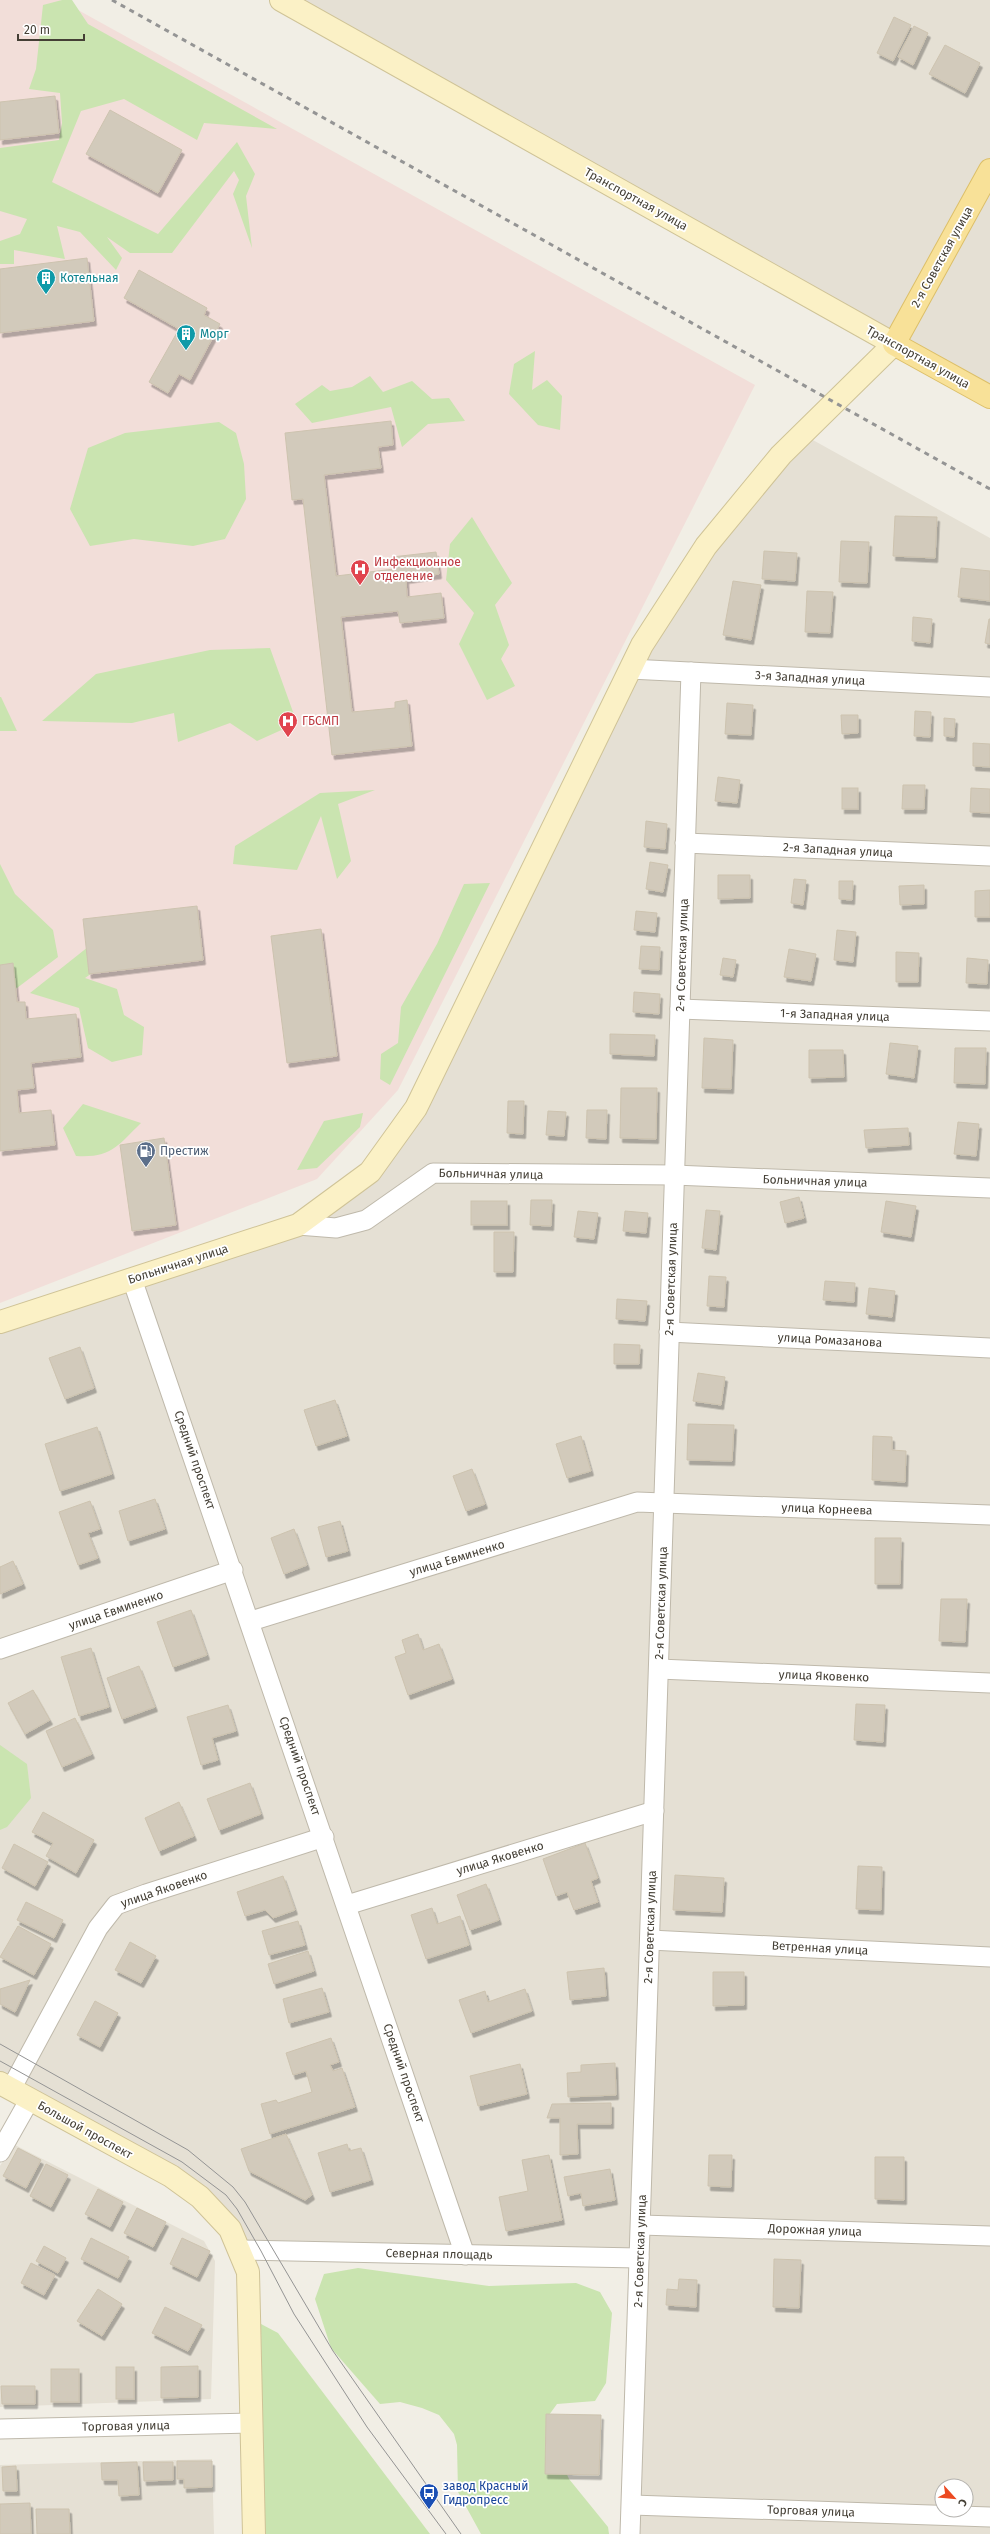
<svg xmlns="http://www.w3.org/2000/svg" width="990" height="2534" font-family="'Fira Sans',sans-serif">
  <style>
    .residential { fill: #e5e0d4; fill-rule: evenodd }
    .medical { fill: #f2ded9 }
    .green { fill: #cae4b0 }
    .building { fill: #d2cabb; stroke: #cdc3af; filter: url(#shadow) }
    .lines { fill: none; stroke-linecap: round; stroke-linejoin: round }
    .street-casing { stroke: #bfb9ab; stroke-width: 21 }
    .secondary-casing { stroke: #cfc397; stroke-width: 24 }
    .primary-casing { stroke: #dcbf69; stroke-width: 24 }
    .street { stroke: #fff; stroke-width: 19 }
    .secondary { stroke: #fbf1c6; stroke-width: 22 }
    .primary { stroke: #f8e198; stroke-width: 22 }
    .tram { stroke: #949494; stroke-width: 1 }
    .rail { stroke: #949494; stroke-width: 3; stroke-dasharray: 5 5; stroke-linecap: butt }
    .labels { text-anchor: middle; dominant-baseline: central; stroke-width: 3.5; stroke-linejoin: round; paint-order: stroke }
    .street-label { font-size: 12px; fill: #443f35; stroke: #fff }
    .culture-label { font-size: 12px; fill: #0d838f; stroke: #fff; text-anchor: start }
    .health-label { font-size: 12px; fill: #be3a42; stroke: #fff; text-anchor: start }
    .service-label { font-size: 12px; fill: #4e5e75; stroke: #fff; text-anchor: start }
    .transit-label { font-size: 12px; fill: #164399; stroke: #fff; text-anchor: start }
  </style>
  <defs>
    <filter id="shadow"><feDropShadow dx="2.5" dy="4.5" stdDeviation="0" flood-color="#0004"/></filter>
  </defs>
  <rect width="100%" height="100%" fill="#f1eee5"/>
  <g class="residential">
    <polygon points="281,0 990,0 990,397"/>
    <path d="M802 434 990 538V2534H630L639 2258 239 2250 200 2197 0 2083V1322L298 1225 370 1172 416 1108 642 645ZM942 2486H966V2510H942Z"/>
    <polygon points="13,2144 204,2241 215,2261 211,2399 0,2407 0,2166"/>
    <polygon points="212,2459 214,2534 0,2534 0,2465"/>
  </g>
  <polygon class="medical" points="0,0 60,0 755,385 398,1090 317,1179 0,1303"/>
  <g class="green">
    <polygon points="62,0 72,0 88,24 277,129 204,123 197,140 124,99 81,111 52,182 158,234 237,142 255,174 246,196 252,248 233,194 239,180 234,171 172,253 130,253 107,237 122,258 116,270 80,232 57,226 65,259 14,250 14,264 0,264 0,241 20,234 27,219 0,211 0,148 59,140 62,123 60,93 29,89 36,69 43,5"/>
    <polygon points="535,351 532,390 547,380 562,396 560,430 538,425 509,394 514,364"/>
    <polygon points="370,376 383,392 412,381 432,399 449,398 465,421 428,424 402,447 391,407 312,423 295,404 322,385 330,391 352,387"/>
    <polygon points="219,422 236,433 244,464 246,499 225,539 193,546 134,539 90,546 70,509 88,448 125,433"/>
    <polygon points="472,517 512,583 495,605 509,645 501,659 515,686 487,700 459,644 474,613 446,580 450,544"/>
    <polygon points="270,648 297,723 257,741 230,723 178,742 174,713 132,723 42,721 96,674 210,650"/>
    <polygon points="0,697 1,697 17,731 0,731"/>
    <polygon points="375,790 338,804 351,861 337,879 321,816 297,870 233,864 235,846 320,793"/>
    <polygon points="0,864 15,894 53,930 58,957 17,988 0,998"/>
    <polygon points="490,883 390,1085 380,1079 381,1054 398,1043 401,1007 437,944 464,884"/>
    <polygon points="88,947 108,962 85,978 117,989 124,1015 144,1027 142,1055 112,1062 88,1048 79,1008 30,993"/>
    <path d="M83 1104 141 1123C117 1146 112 1158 76 1156L63 1128Z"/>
    <polygon points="363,1113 360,1127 317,1168 297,1170 324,1121"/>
    <polygon points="0,1745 27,1764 31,1798 7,1827 0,1830"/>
    <polygon points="358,2268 489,2286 576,2283 600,2292 612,2313 606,2383 595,2401 557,2404 549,2415 553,2444 569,2479 608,2527 609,2534 481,2534 458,2492 457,2445 454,2434 439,2415 422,2408 400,2402 380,2404 331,2348 315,2299 324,2274"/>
    <polygon points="261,2324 278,2333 430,2534 263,2534"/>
  </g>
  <g class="building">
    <polygon points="894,17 911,25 893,61 877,53"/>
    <polygon points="914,26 928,33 913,65 898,57"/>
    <polygon points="945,45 980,63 965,93 929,74"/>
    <polygon points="55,96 59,133 0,140 0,102"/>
    <polygon points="110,110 182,150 158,193 86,154"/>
    <polygon points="87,258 94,321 0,333 0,269"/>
    <polygon points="139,270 207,308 204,315 220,324 190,380 179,374 168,393 149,382 179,329 124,298"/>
    <polygon points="391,421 393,445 378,447 381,468 324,475 336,576 394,569 392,557 436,552 439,574 406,579 407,597 441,593 444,618 400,623 398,611 341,617 352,712 395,708 395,702 407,700 412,746 332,755 303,499 292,500 285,433"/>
    <polygon points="895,516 937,517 935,558 893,556"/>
    <polygon points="841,541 869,542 867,583 839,582"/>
    <polygon points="764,551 797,553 795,581 762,579"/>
    <polygon points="961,568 990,571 990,601 958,597"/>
    <polygon points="733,581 761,585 751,640 723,635"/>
    <polygon points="807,591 833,592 830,633 805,632"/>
    <polygon points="913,617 932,619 930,643 912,641"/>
    <polygon points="989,619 990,619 990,644 985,643"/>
    <polygon points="727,703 753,705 751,735 725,734"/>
    <polygon points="915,711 931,712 930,737 914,736"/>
    <polygon points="841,715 858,715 858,733 842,734"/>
    <polygon points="944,718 955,719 954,737 944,736"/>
    <polygon points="973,743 990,744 990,767 973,766"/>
    <polygon points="718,777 740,780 737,803 715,801"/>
    <polygon points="903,785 925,785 924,809 902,809"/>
    <rect x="842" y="788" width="16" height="21"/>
    <polygon points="971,788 990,789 990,813 970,812"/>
    <polygon points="646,821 667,824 665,849 644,847"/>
    <polygon points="650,862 668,865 663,892 646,889"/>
    <polygon points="718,875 750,875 750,898 718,899"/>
    <polygon points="794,879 806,880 803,905 791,903"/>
    <polygon points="839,881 853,881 852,900 839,899"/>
    <polygon points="924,885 924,904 900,905 899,886"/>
    <polygon points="990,890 990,917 975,917 975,891"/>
    <polygon points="197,906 203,960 89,974 83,919"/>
    <polygon points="636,911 657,913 655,932 634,930"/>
    <polygon points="321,929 337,1056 287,1063 271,936"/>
    <polygon points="837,930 856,932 853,962 834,960"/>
    <polygon points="641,946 660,947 659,970 639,969"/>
    <polygon points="789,949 816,954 811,981 784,977"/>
    <polygon points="896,952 919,953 918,982 896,982"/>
    <polygon points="723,958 736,960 733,977 720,975"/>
    <polygon points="967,958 988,960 987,984 966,983"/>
    <polygon points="13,963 17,1002 25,1002 26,1019 76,1014 81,1057 31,1063 34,1088 17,1090 19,1113 51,1110 55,1145 0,1151 0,965"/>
    <polygon points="634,992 660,994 659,1014 633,1012"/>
    <polygon points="610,1034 655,1035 654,1056 610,1054"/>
    <polygon points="704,1038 733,1040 731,1089 702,1088"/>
    <polygon points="890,1043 918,1046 914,1078 886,1074"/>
    <polygon points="955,1048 986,1048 985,1084 954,1083"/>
    <polygon points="809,1050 843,1050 844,1077 809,1078"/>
    <polygon points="621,1088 657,1088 656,1139 620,1138"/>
    <polygon points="508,1101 524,1101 523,1134 507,1133"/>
    <polygon points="587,1110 607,1110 606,1139 586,1138"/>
    <polygon points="548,1111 566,1112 564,1136 546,1135"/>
    <polygon points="958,1122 979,1124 976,1156 954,1154"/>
    <polygon points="908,1128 909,1145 866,1148 864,1130"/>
    <polygon points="164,1138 176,1225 132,1231 120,1145"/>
    <polygon points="799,1197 804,1218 785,1223 780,1202"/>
    <polygon points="531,1200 552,1200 551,1226 530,1225"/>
    <rect x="471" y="1201" width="36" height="24"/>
    <polygon points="886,1201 916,1206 911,1237 881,1232"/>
    <polygon points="706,1210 720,1211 716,1250 702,1248"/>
    <polygon points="578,1211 598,1213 594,1239 574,1237"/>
    <polygon points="625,1211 648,1213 646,1233 623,1231"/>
    <polygon points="494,1232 514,1232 513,1272 494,1272"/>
    <polygon points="709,1276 726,1277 724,1307 707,1306"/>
    <polygon points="825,1281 855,1283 854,1302 823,1300"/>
    <polygon points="869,1288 895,1291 892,1317 866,1314"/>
    <polygon points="617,1299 647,1301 645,1321 616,1319"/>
    <polygon points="614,1344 640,1345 639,1364 614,1364"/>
    <polygon points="80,1347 94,1388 65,1399 49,1358"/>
    <polygon points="698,1373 725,1377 721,1405 693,1401"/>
    <polygon points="335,1400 347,1436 316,1446 304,1410"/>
    <polygon points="688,1424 734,1425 732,1461 687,1460"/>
    <polygon points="97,1427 112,1474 60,1491 45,1444"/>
    <polygon points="581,1436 591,1471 567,1478 556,1444"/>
    <polygon points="873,1436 892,1437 892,1450 906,1451 905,1482 872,1480"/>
    <polygon points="472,1469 485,1504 466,1511 453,1476"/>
    <polygon points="155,1499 165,1529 128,1541 119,1511"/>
    <polygon points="90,1501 100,1529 88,1533 98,1558 78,1565 59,1512"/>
    <polygon points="340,1521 348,1551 326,1557 318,1527"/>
    <polygon points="294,1529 307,1565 284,1574 271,1538"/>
    <polygon points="875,1538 901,1538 900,1584 875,1584"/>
    <polygon points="13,1561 23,1584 0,1594 0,1567"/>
    <polygon points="941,1599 967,1599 965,1642 939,1641"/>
    <polygon points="191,1610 207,1655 173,1667 157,1622"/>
    <polygon points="418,1634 423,1650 439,1644 452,1679 408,1695 395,1657 406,1653 402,1640"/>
    <polygon points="91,1648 109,1707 79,1716 61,1657"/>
    <polygon points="139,1666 155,1707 122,1719 107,1678"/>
    <polygon points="33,1690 50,1720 25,1734 8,1703"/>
    <polygon points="856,1704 885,1705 883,1742 854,1740"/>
    <polygon points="228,1705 236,1731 212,1738 218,1760 201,1765 187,1717"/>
    <polygon points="75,1718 92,1754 62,1767 46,1731"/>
    <polygon points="250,1783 261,1814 219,1830 207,1799"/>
    <polygon points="179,1802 194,1836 159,1851 145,1818"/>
    <polygon points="43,1812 94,1840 76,1873 46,1856 53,1843 32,1832"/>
    <polygon points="585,1843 598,1878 591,1881 598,1902 574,1910 567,1892 556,1896 543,1859"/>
    <polygon points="14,1844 48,1862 35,1886 2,1868"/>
    <polygon points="858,1866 882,1867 881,1910 856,1909"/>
    <polygon points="675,1875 724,1878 722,1912 673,1910"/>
    <polygon points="283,1876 295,1910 273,1918 265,1910 245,1916 237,1892"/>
    <polygon points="486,1884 499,1920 470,1930 457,1895"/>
    <polygon points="26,1902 63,1920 54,1938 17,1920"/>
    <polygon points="432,1908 437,1924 460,1916 469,1945 426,1959 411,1915"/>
    <polygon points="298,1921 305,1945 269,1955 262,1931"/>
    <polygon points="18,1926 51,1944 34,1975 0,1957"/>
    <polygon points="130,1942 156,1956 141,1983 115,1970"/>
    <polygon points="308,1951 314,1971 274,1984 268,1964"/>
    <polygon points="604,1968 606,1996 570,2000 567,1972"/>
    <polygon points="713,1972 744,1972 744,2005 713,2006"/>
    <polygon points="30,1980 15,2012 0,2004 0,1989"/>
    <polygon points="322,1988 329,2012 289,2023 283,1999"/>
    <polygon points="525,1989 532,2011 471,2033 459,2000 485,1991 488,2002"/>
    <polygon points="95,2001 118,2013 100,2047 77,2035"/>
    <polygon points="331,2038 339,2062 330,2065 333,2071 342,2068 355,2107 270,2134 261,2104 276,2100 278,2103 312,2092 306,2071 293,2075 286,2053"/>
    <polygon points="615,2063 616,2095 568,2097 567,2073 581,2072 581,2065"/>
    <polygon points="520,2064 527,2094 478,2106 470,2076"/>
    <polygon points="611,2103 611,2124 577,2124 578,2154 560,2155 560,2118 547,2118 552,2104"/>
    <polygon points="286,2134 312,2195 305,2200 249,2171 241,2149"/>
    <polygon points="347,2144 349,2151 361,2148 371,2180 330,2192 318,2153"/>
    <polygon points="18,2148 41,2160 26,2188 3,2176"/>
    <polygon points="549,2155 562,2220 506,2231 499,2197 528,2191 522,2160"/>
    <polygon points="709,2155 732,2155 731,2187 708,2186"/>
    <polygon points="875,2157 904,2157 904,2200 875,2199"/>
    <polygon points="46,2164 68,2175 51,2207 30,2196"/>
    <polygon points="610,2169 615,2200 583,2206 581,2193 568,2196 564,2177"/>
    <polygon points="98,2189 123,2202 110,2227 85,2214"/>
    <polygon points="137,2208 166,2222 153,2247 124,2233"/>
    <polygon points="91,2238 129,2257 118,2278 81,2259"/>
    <polygon points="182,2238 210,2251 197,2277 170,2264"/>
    <polygon points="44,2246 66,2258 58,2273 36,2261"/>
    <polygon points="774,2259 801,2260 799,2308 773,2307"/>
    <polygon points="31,2263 55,2275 44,2295 21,2283"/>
    <polygon points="679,2279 697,2280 696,2307 666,2305 667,2289 678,2290"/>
    <polygon points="98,2289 122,2304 102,2336 77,2321"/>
    <polygon points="165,2307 202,2325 188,2351 152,2333"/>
    <polygon points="198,2366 198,2397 161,2398 161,2367"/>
    <rect x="116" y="2367" width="18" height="32"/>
    <rect x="51" y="2369" width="28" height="33"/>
    <polygon points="1,2386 35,2386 35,2404 2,2404"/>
    <polygon points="546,2414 601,2415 599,2475 545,2474"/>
    <polygon points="177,2461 212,2461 212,2487 184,2488 184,2479 177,2479"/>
    <polygon points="137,2462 139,2495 119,2496 118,2480 102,2480 101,2463"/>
    <polygon points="143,2462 173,2462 173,2480 144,2481"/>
    <polygon points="16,2466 17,2491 3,2491 2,2467"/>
    <polygon points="30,2503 31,2534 0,2534 0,2504"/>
    <polygon points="36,2509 69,2509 70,2534 37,2534"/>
  </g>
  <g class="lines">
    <defs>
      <g id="street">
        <polyline points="630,669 990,687"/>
        <polyline points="685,843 990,856"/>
        <polyline points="680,1009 990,1021"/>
        <polyline points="298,1225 336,1228 366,1220 433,1173 674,1175 990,1188"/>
        <polyline points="132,1279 465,2255"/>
        <polyline points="669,1332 990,1348"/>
        <polyline points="251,1621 637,1502 990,1515"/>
        <polyline points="0,1649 233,1570"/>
        <polyline points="659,1669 990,1683"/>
        <polyline points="347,1905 654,1811"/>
        <polyline points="650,1940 990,1957"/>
        <polyline points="11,2089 98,1928 116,1905 146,1894 324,1837"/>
        <polyline points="0,2152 30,2099"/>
        <polyline points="641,2225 990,2236"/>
        <polyline points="239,2250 639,2258"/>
        <polyline points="0,2429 251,2423"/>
        <polyline points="632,2505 990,2517"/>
        <polyline points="630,2534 691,672"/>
      </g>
      <g id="secondary">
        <polyline points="0,1322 298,1225 370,1172 416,1108 642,645 706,546 781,455 894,344 281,0"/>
        <polyline points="0,2083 171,2176 200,2197 230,2229 248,2272 254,2534"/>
      </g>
      <polyline id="primary" points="990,170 894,344 990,397"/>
    </defs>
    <use href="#street" class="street-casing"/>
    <use href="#secondary" class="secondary-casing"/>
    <use href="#primary" class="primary-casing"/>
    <use href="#street" class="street"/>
    <use href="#secondary" class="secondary"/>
    <use href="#primary" class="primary"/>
    <g class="tram">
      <polyline points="0,2044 188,2150 233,2187 245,2202 333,2351 461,2534"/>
      <polyline points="0,2061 182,2162 226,2195 237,2209 261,2251 294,2314 367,2427 446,2534"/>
    </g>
    <polyline class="rail" points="112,0 990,489"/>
  </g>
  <defs>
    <symbol id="building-pin" viewBox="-11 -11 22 30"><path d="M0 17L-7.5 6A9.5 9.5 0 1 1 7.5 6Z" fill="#0f9aa8" stroke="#fff"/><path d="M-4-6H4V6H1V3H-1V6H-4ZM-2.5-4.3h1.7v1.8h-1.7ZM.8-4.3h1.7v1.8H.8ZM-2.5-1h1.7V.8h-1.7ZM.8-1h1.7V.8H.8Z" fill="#fff"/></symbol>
    <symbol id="hospital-pin" viewBox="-11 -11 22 30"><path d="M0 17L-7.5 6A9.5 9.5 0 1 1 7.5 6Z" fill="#e0444e" stroke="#fff"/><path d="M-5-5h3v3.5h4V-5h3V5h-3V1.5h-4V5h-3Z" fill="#fff"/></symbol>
    <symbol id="fuel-pin" viewBox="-11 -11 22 30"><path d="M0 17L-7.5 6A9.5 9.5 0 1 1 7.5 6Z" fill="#5c6f8a" stroke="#fff"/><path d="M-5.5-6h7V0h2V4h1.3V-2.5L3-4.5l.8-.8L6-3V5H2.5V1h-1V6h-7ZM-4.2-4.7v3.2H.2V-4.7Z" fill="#fff"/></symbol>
    <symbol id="bus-pin" viewBox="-11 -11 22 30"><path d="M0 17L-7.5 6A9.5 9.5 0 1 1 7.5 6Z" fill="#1a4fb4" stroke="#fff"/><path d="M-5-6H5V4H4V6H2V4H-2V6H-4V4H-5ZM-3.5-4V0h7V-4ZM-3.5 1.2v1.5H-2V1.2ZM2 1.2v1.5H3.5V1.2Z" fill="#fff"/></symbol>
  </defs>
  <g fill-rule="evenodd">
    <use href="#building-pin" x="35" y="267" width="22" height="30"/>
    <use href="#building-pin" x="175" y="323" width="22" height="30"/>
    <use href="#hospital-pin" x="349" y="558" width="22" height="30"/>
    <use href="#hospital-pin" x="277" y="710" width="22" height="30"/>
    <use href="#fuel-pin" x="135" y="1140" width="22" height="30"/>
    <use href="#bus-pin" x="418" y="2482" width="22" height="30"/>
  </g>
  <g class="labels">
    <g class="street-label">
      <text transform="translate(636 199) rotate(29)">Транспортная улица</text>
      <text transform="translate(942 257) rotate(-61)">2-я Советская улица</text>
      <text transform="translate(918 357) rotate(29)">Транспортная улица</text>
      <text transform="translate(810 678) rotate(3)">3-я Западная улица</text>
      <text transform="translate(838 850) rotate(3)">2-я Западная улица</text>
      <text transform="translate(682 955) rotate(-88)">2-я Советская улица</text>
      <text transform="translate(835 1015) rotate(2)">1-я Западная улица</text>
      <text transform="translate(491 1174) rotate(1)">Больничная улица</text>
      <text transform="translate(815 1181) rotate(2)">Больничная улица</text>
      <text transform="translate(178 1264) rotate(-18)">Больничная улица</text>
      <text transform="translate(671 1279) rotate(-88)">2-я Советская улица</text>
      <text transform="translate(830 1340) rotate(3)">улица Ромазанова</text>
      <text transform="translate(195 1460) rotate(71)">Средний проспект</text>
      <text transform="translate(827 1509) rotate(2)">улица Корнеева</text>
      <text transform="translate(457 1558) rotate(-17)">улица Евминенко</text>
      <text transform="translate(661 1603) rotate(-88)">2-я Советская улица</text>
      <text transform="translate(116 1610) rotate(-19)">улица Евминенко</text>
      <text transform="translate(824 1676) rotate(2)">улица Яковенко</text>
      <text transform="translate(300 1766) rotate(71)">Средний проспект</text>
      <text transform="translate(500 1858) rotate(-17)">улица Яковенко</text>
      <text transform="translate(164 1889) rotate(-19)">улица Яковенко</text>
      <text transform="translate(650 1927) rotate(-88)">2-я Советская улица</text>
      <text transform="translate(820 1948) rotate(3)">Ветренная улица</text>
      <text transform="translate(404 2073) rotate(71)">Средний проспект</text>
      <text transform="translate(85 2130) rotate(29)">Большой проспект</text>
      <text transform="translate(815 2230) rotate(2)">Дорожная улица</text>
      <text transform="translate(640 2251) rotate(-88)">2-я Советская улица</text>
      <text transform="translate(439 2254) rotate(1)">Северная площадь</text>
      <text transform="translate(126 2426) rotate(-1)">Торговая улица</text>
      <text transform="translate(811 2511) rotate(2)">Торговая улица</text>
    </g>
    <g class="culture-label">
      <text x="60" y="278">Котельная</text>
      <text x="200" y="334">Морг</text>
    </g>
    <g class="health-label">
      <text x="374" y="562">Инфекционное<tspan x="374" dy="14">отделение</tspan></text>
      <text x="302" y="721">ГБСМП</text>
    </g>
    <g class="service-label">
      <text x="160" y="1151">Престиж</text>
    </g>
    <g class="transit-label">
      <text x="443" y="2486">завод Красный<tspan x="443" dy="14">Гидропресс</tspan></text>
    </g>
  </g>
  <g transform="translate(954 2498) rotate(117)"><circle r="19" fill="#ffffff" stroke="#b4b2ae"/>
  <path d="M0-3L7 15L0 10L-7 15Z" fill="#ec4a21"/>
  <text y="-6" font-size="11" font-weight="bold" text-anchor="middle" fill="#443f35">С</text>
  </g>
  <path d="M18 34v6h66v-6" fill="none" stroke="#443f35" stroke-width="2"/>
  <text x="24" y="34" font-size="12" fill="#443f35" stroke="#ffffff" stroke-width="3" paint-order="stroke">20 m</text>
</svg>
